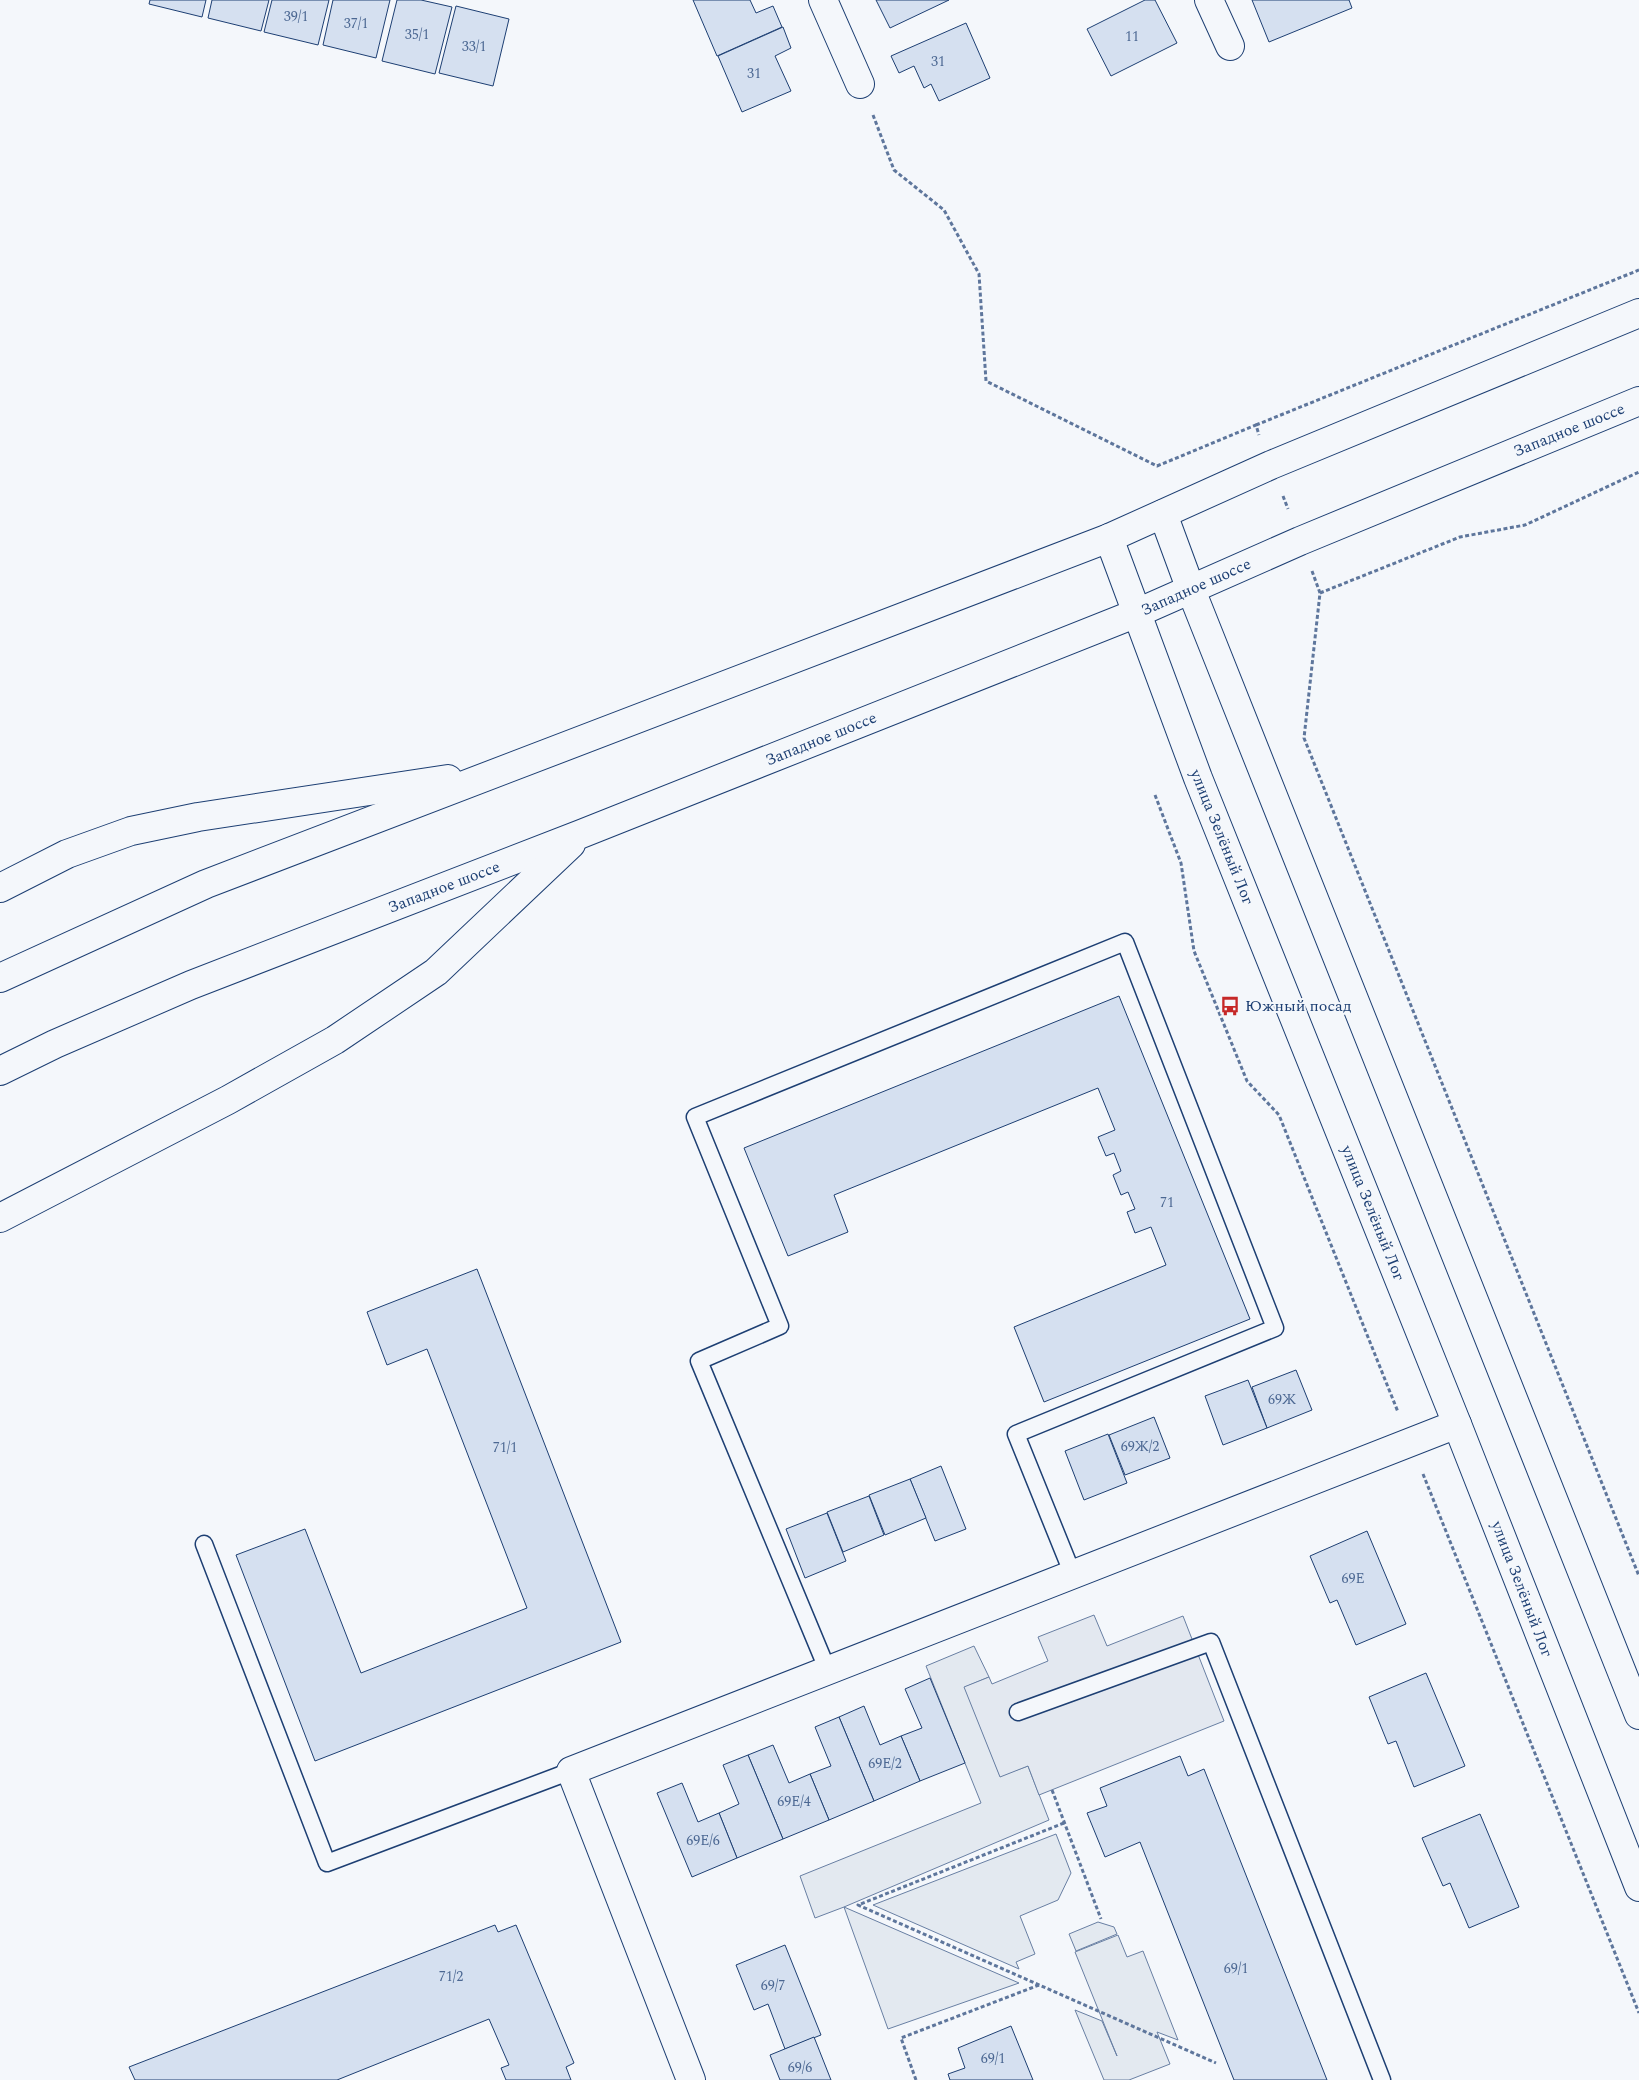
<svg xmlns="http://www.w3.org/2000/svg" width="1639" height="2080" font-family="Spectral,serif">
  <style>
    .green { fill: #e3e9f0; stroke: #687fa3 }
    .parking { fill: #e3e8f0; stroke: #687fa3 }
    .building { fill: #d5e0f0; stroke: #1d3f73 }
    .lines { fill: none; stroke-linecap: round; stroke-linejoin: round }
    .lane-casing { stroke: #1d3f73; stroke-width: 19 }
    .street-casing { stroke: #1d3f73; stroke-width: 30 }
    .path { stroke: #5e769c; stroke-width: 3; stroke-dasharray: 4 2.5; stroke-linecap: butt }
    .lane { stroke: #f4f7fb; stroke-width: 16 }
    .street { stroke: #f4f7fb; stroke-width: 28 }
    .labels { text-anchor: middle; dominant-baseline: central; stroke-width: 4; stroke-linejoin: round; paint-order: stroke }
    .number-label { font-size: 14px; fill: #4b6792 }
    .street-label { font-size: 16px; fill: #1d3f73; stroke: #f4f7fb }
    .poi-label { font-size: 16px; fill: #1d3f73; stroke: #f4f7fb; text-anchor: start }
  </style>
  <rect width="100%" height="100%" fill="#f4f7fb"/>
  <g class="green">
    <polygon points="974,1646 989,1677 965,1687 1000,1776 1028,1766 1049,1820 844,1907 1019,1983 888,2029 844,1907 815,1918 800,1876 981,1803 926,1666"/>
    <polygon points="1056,1834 1071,1873 1058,1900 1020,1916 1035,1954 1016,1962 1019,1969 873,1905"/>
    <polygon points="1098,1922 1114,1927 1117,1934 1076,1951 1069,1934"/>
    <polygon points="1118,1935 1127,1957 1143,1951 1178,2040 1157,2032 1170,2064 1129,2080 1104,2080 1075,2010 1102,2021 1117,2056 1075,1952"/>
  </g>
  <polygon class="parking" points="1094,1615 1107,1646 1183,1616 1224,1721 1039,1795 1028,1766 1000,1777 964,1687 989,1677 992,1684 1048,1661 1038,1637"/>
  <g class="building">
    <polygon points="150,0 206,0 202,17 149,4"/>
    <polygon points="212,0 269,0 261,31 208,18"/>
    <polygon points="272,0 329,0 318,45 264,32"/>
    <polygon points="333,0 390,0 376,58 323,45"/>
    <polygon points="397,0 421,0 452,7 435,74 382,61"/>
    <polygon points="693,0 750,0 756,13 773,6 782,27 717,56"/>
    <polygon points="876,0 949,0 890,28"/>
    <polygon points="1145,0 1155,0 1177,43 1111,76 1087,29"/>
    <polygon points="1252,0 1349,0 1352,8 1269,42"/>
    <polygon points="456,6 509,19 493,86 439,73"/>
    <polygon points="966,23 990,78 939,101 931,84 924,88 914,66 899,73 891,56"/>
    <polygon points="783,27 791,48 775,56 791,91 742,112 718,56"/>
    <polygon points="1119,996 1250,1319 1044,1402 1014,1327 1166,1265 1151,1227 1135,1233 1127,1212 1135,1209 1128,1192 1121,1195 1113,1175 1121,1171 1114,1153 1106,1156 1098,1137 1115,1130 1098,1088 834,1195 848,1232 788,1256 744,1148"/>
    <polygon points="477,1269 621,1642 315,1761 236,1555 305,1529 361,1673 527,1608 427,1349 387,1365 367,1312"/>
    <polygon points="1296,1370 1312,1410 1267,1428 1252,1387"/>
    <polygon points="1248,1380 1267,1428 1223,1445 1205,1396"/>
    <polygon points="1154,1417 1170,1458 1125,1475 1109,1435"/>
    <polygon points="1108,1434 1127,1483 1084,1500 1065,1451"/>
    <polygon points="941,1466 966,1529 935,1541 910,1479"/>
    <polygon points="910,1479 926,1518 885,1535 869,1495"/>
    <polygon points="869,1496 884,1535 843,1552 827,1512"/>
    <polygon points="827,1513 846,1561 805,1578 786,1529"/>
    <polygon points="1367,1531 1406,1624 1356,1645 1337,1600 1330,1603 1310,1556"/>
    <polygon points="1426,1673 1465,1766 1414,1787 1396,1741 1388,1744 1369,1697"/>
    <polygon points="930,1678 965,1763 920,1781 901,1736 922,1728 905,1689"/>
    <polygon points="864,1706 880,1745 901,1736 920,1781 874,1801 839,1717"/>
    <polygon points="839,1717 874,1801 829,1820 810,1774 831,1766 815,1727"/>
    <polygon points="773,1745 789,1783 810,1774 829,1820 783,1839 748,1755"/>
    <polygon points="748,1755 783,1839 737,1858 719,1813 739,1804 723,1765"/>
    <polygon points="1180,1756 1188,1776 1204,1769 1327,2080 1234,2080 1140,1842 1105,1857 1087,1813 1107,1806 1100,1788"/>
    <polygon points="682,1783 698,1822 719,1813 737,1858 692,1877 657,1793"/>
    <polygon points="1480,1814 1519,1907 1469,1928 1450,1883 1443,1886 1422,1838"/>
    <polygon points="495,1925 498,1932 516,1925 574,2063 566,2067 571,2080 506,2080 501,2068 509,2065 489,2019 337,2080 135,2080 129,2067"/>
    <polygon points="785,1945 821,2035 785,2049 768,2004 754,2010 736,1965"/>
    <polygon points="1011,2026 1033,2080 950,2080 948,2074 965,2068 958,2048"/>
    <polygon points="814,2037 831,2080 780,2080 770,2055"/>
  </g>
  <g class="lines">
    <defs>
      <g id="lane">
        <polyline points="204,1544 327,1863 571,1771"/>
        <polyline points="828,1671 699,1361 780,1326 695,1117 1125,942 1275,1328 1016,1434 1073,1575"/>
        <polyline points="1018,1712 1211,1642 1382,2080"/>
      </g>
      <g id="street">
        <polyline points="823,0 860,84"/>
        <polyline points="1209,0 1230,46"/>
        <polyline points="1163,514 1191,590 1639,1715"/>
        <polyline points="1109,538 1198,778 1457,1424 1639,1887"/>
        <polyline points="0,888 67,854 131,831 198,817 448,779"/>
        <polyline points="0,978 206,884 1109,538 1271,465 1639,313"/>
        <polyline points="0,1071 55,1044 191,985 581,834 1137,613 1300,541 1639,401"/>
        <polyline points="0,1218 228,1100 335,1040 436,972 571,844"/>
        <polyline points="691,2080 571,1771 1457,1424"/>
      </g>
    </defs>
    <use href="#lane" class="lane-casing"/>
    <use href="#street" class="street-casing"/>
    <g class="path">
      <polyline points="873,115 894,170 944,210 979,274 986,381 1157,466 1256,425 1259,435"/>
      <polyline points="1256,425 1639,270"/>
      <polyline points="1283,496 1288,509"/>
      <polyline points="1312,571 1320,593 1304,738 1639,1576"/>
      <polyline points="1320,593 1460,537 1525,525 1639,472"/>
      <polyline points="1155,795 1181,863 1194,951 1247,1081 1279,1115 1398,1412"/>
      <polyline points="1423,1474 1639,2013"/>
      <polyline points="1052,1790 1101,1919"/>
      <polyline points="1064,1823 858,1905 1216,2063"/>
      <polyline points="916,2080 901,2038 1039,1985"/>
    </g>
    <use href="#lane" class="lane"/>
    <use href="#street" class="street"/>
  </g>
  <defs>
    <symbol id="bus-bare" viewBox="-9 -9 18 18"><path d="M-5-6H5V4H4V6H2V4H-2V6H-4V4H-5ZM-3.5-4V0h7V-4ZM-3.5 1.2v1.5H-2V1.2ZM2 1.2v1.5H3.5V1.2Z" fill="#c62828" stroke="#f4f7fb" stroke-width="2.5" paint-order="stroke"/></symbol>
  </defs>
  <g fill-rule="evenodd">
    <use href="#bus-bare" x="1216" y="992" width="28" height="28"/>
  </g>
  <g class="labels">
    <g class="number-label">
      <text x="296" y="16">39/1</text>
      <text x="356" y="23">37/1</text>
      <text x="417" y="34">35/1</text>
      <text x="1132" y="36">11</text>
      <text x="474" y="46">33/1</text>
      <text x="938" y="61">31</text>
      <text x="754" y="73">31</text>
      <text x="1167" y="1202">71</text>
      <text x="1282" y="1399">69Ж</text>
      <text x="1140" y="1446">69Ж/2</text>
      <text x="505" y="1447">71/1</text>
      <text x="1353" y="1578">69Е</text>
      <text x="885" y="1763">69Е/2</text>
      <text x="794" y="1801">69Е/4</text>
      <text x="703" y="1840">69Е/6</text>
      <text x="1236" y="1968">69/1</text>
      <text x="451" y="1976">71/2</text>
      <text x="773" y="1985">69/7</text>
      <text x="993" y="2058">69/1</text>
      <text x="800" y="2067">69/6</text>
    </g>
    <g class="street-label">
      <text transform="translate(1569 430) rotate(-22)">Западное шоссе</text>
      <text transform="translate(1196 587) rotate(-24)">Западное шоссе</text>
      <text transform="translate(821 739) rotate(-22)">Западное шоссе</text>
      <text transform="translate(1222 837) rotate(68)">улица Зелёный Лог</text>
      <text transform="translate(444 887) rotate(-21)">Западное шоссе</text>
      <text transform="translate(1373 1213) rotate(68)">улица Зелёный Лог</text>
      <text transform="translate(1522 1589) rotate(69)">улица Зелёный Лог</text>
    </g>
    <g class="poi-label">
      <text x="1245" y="1006">Южный посад</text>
    </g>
  </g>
</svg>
